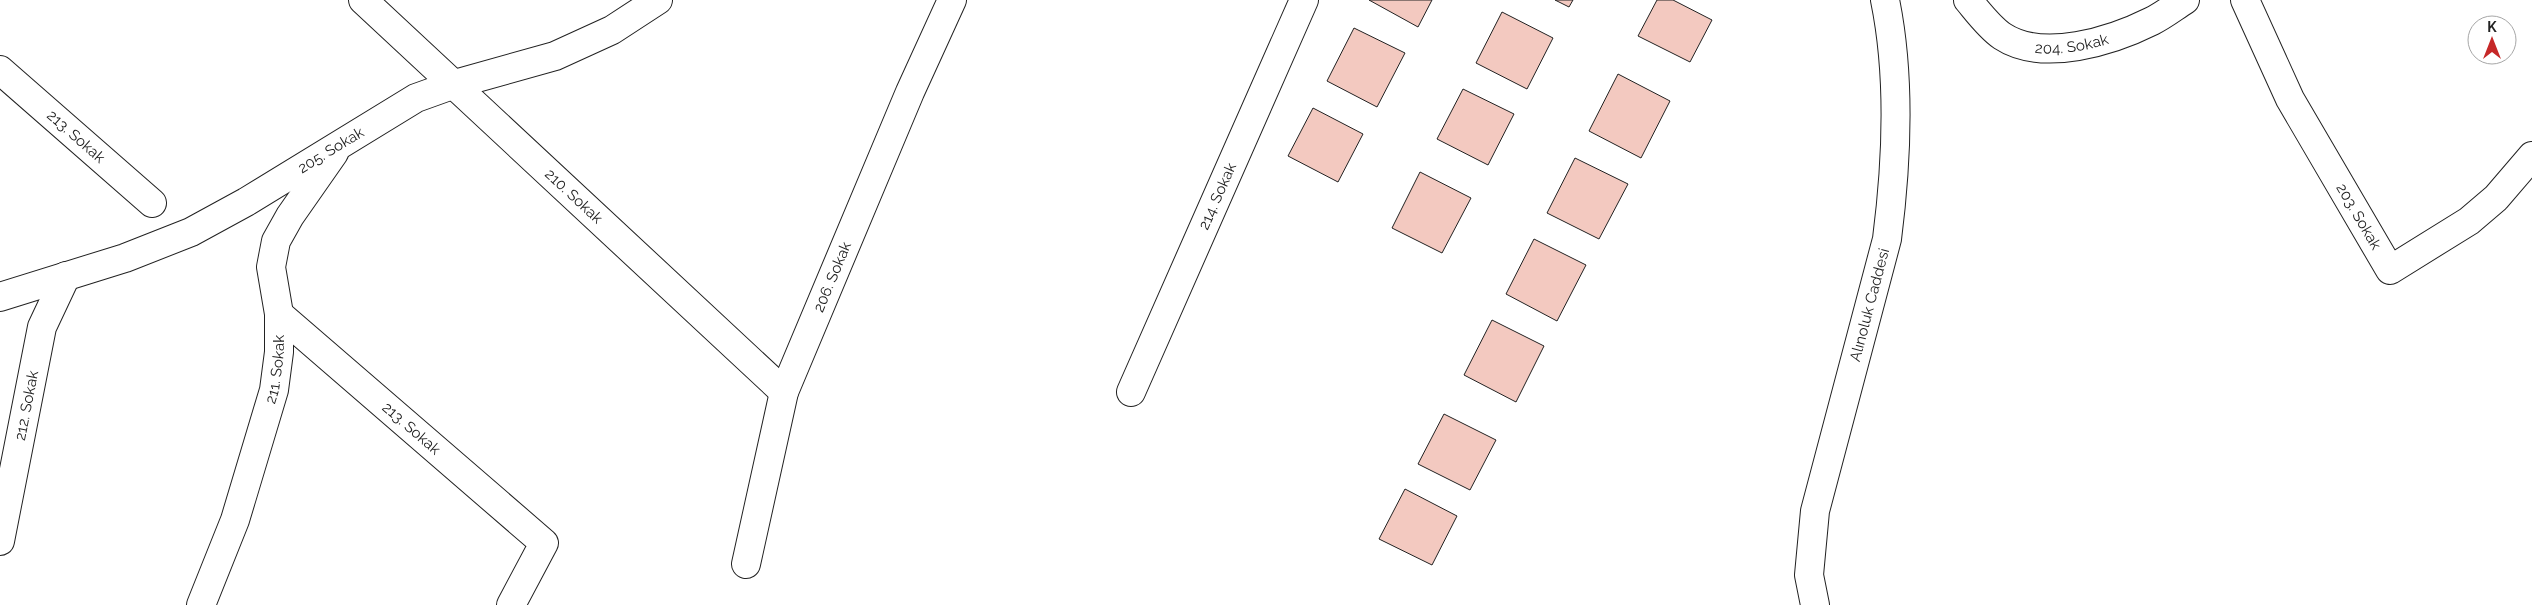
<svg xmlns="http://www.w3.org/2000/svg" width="2532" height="605" font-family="Raleway,sans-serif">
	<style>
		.building { fill: #f3c9c0; stroke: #222 }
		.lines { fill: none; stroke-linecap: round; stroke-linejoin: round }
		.street-casing { stroke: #222; stroke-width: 30 }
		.secondary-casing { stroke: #222; stroke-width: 30 }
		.street { stroke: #fff; stroke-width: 28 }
		.secondary { stroke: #fff; stroke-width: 28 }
		.labels { text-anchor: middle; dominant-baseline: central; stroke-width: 4; stroke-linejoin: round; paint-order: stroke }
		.street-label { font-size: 15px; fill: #222; stroke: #fff }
	</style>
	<rect width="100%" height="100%" fill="#fff"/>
	<path class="building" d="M1369 0H1432L1418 27Z
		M1555 0H1573L1569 7Z
		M1657 0H1673L1712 20 1690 62 1638 36Z
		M1502 12 1553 38 1527 89 1476 63Z
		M1354 28 1405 53 1377 107 1327 81Z
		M1618 74 1670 101 1641 158 1589 131Z
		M1463 89 1514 114 1488 165 1437 139Z
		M1313 108 1363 134 1338 182 1288 156Z
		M1575 158 1628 184 1599 239 1547 213Z
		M1420 172 1471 198 1442 253 1392 228Z
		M1534 239 1586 265 1557 321 1506 294Z
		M1492 320 1544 346 1516 402 1464 375Z
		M1444 414 1496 440 1470 490 1418 464Z
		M1405 489 1457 516 1432 565 1379 539Z"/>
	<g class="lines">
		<defs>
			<g id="street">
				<path id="s1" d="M363 0 784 392"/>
				<path id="s2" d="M1968 0C1978 12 1989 27 2002 36 2043 63 2112 41 2152 21 2164 15 2174 7 2185 0"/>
				<path id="s3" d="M2245 0 2290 99 2390 270 2469 221 2496 198 2532 156"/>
				<path id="s4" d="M0 70 152 203"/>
				<path id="s5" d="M0 297 125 258 191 232 246 202 416 98 455 84 555 56 612 30 658 0"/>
				<path id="s6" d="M279 314 544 543 511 605"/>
				<path id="s7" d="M1131 392 1304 0"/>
				<path id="s8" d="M0 541 42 327 66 276"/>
				<path id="s9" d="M746 564 784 392 910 92 952 0"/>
				<path id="s10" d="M201 605 235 520 274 390 279 352V314L271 267 276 241 290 216 334 153"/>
			</g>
			<g id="secondary">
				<path id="s11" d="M1815 605 1809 575 1815 511 1887 239C1897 161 1901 78 1885 0"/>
			</g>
		</defs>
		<use href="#street" class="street-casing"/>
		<use href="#secondary" class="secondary-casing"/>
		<use href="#street" class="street"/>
		<use href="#secondary" class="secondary"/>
	</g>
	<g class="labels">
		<g class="street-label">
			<text stroke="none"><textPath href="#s2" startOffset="122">204. Sokak</textPath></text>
			<text stroke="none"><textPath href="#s4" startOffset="101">213. Sokak</textPath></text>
			<text stroke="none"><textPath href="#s5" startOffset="364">205. Sokak</textPath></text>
			<text stroke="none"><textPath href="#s1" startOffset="288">210. Sokak</textPath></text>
			<text stroke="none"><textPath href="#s7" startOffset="214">214. Sokak</textPath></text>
			<text stroke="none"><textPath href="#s3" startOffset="245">203. Sokak</textPath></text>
			<text stroke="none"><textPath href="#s9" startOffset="301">206. Sokak</textPath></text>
			<text stroke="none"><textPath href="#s11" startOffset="308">Alınoluk Caddesi</textPath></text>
			<text stroke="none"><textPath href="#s10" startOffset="248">211. Sokak</textPath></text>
			<text stroke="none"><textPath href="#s8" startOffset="138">212. Sokak</textPath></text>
			<text stroke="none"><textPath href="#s6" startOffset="175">213. Sokak</textPath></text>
		</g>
	</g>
	<g transform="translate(2492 40)"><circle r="24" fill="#ffffff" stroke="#a7a7a7"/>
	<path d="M0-4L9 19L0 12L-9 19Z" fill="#c62828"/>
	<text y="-8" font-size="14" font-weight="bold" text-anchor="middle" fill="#222222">K</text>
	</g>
</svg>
